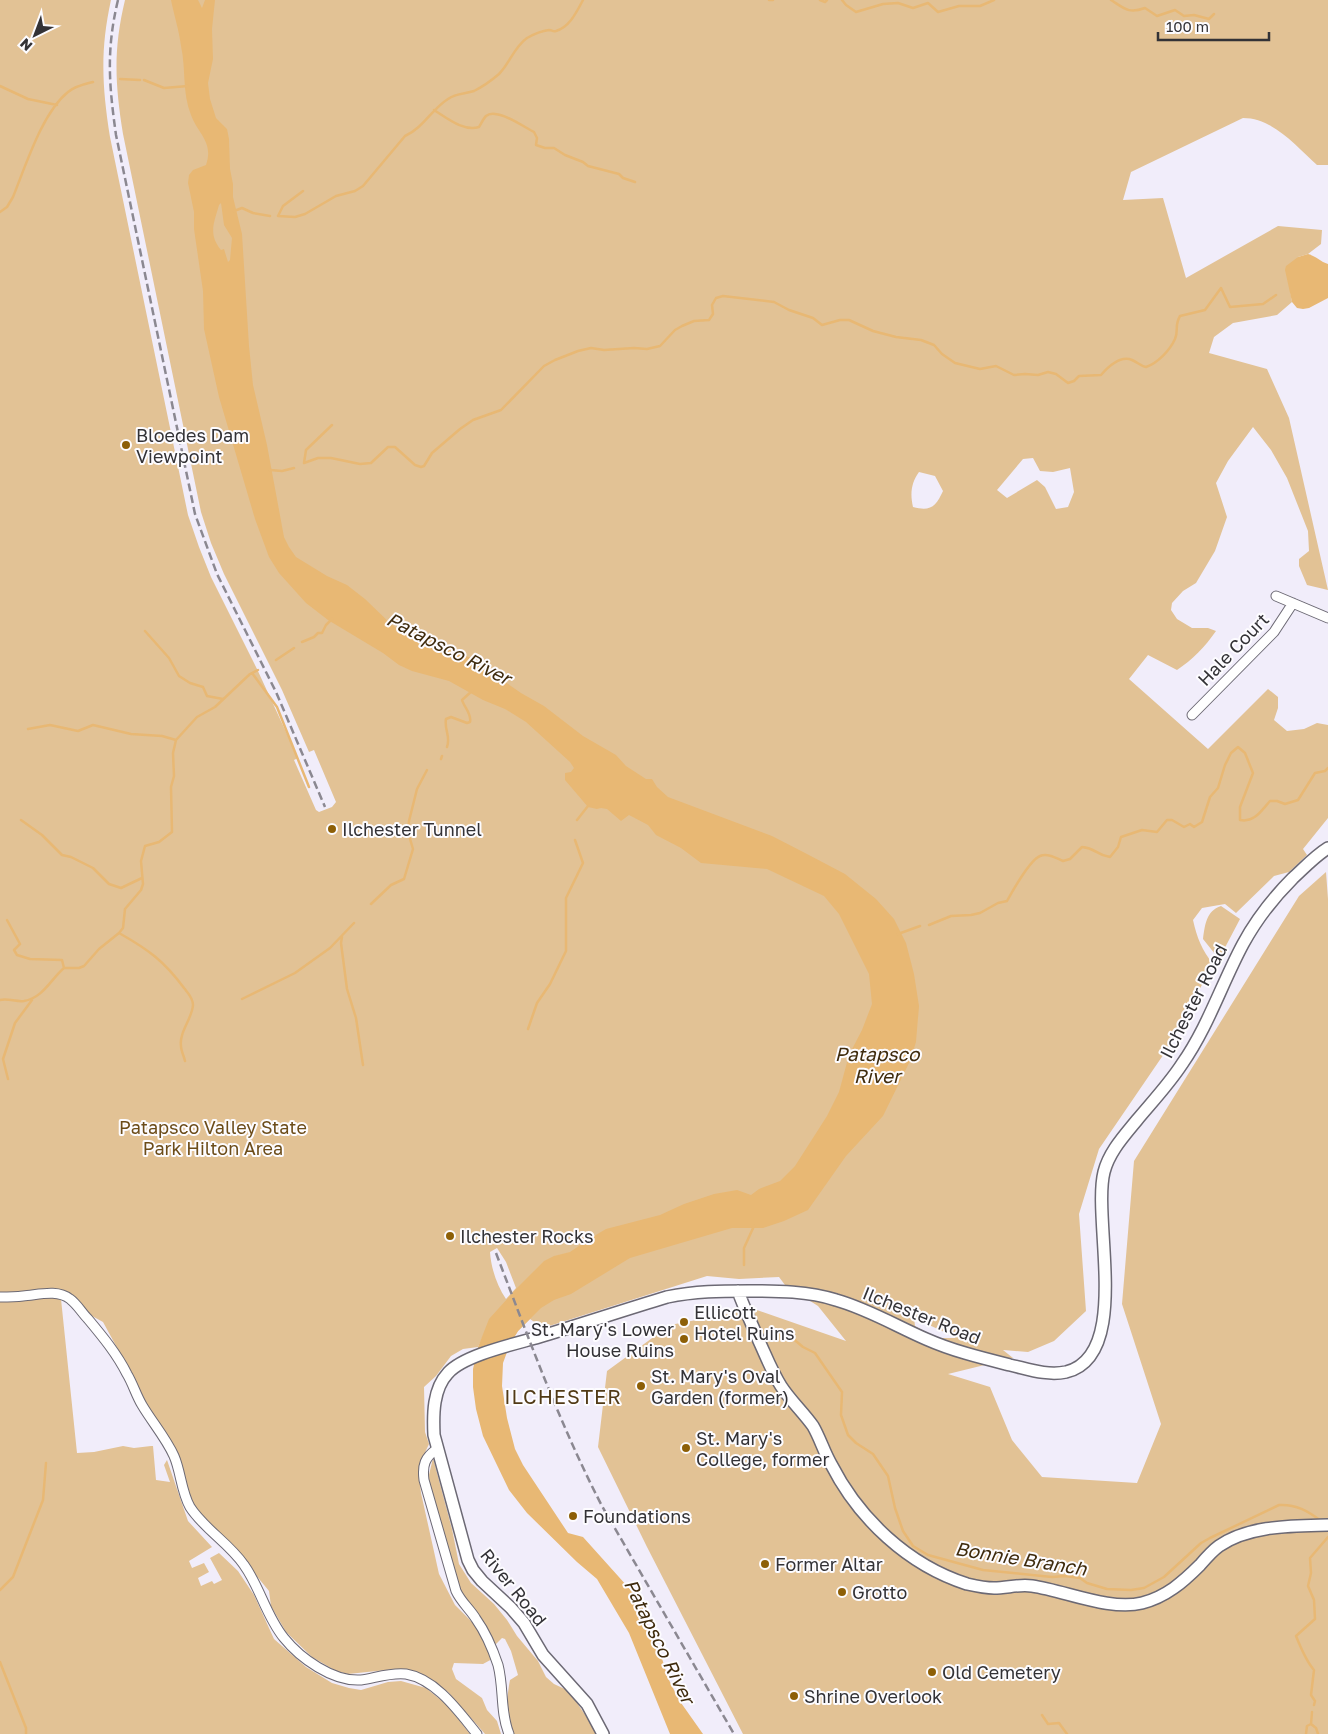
<svg xmlns="http://www.w3.org/2000/svg" width="1328" height="1734" font-family="'Golos Text',sans-serif">
	<style>
		.green { fill: #e2c295; fill-rule: evenodd }
		.water { fill: #e8b874; fill-rule: evenodd }
		.lines { fill: none; stroke-linecap: round; stroke-linejoin: round }
		.stream { stroke: #e8b874; stroke-width: 2.5 }
		.street-casing { stroke: #6c6974; stroke-width: 11 }
		.secondary-casing { stroke: #6c6974; stroke-width: 14 }
		.street { stroke: #fff; stroke-width: 9 }
		.secondary { stroke: #fff; stroke-width: 11 }
		.rail { stroke: #8b8891; stroke-width: 2.5; stroke-dasharray: 8 4; stroke-linecap: butt }
		.poi-dot { fill: #8d5f07; stroke: #fdfcff; stroke-width: 2 }
		.labels { text-anchor: middle; dominant-baseline: central; stroke-width: 4; stroke-linejoin: round; paint-order: stroke }
		.poi-label { font-size: 18px; fill: #333236; stroke: #fdfcff; text-anchor: start }
		.street-label { font-size: 18px; fill: #333236; stroke: #fdfcff }
		.park-label { font-size: 18px; fill: #6c4c19; stroke: #fdfcff }
		.water-label { font-size: 19px; font-style: italic; fill: #3f2b0d; stroke: #fdfcff }
		.quarter-label { font-size: 20px; letter-spacing: 1px; fill: #513a16; stroke: #fdfcff }
	</style>
	<rect width="100%" height="100%" fill="#f1edfa"/>
	<path class="green" d="M0 0H111C100 50 102 86 110 137L188 515 199 547 211 577 257 669 298 758 294 760 316 810 319 812 332 807 336 802 314 750 309 752 282 690 224 574 211 543 201 512 123 134C115 84 113 50 125 0H1328V165H1317C1296 146 1273 118 1243 118L1131 172 1123 200 1163 198 1186 278 1278 226 1322 230 1321 244 1308 254 1298 257 1290 290 1292 302 1277 315 1233 323 1214 337 1209 353 1267 369 1289 418 1328 590 1307 585 1299 566V559L1309 551 1308 531 1287 478 1271 450 1253 427 1228 461 1216 483 1227 517 1215 551 1196 583 1183 591 1172 603 1171 610 1177 619 1192 628H1208L1216 631C1205 647 1192 660 1177 670L1148 655 1129 679 1208 749 1268 689 1278 697V708L1274 720 1287 731 1304 729 1317 723 1328 725V818L1303 849 1307 855 1289 872 1274 876 1236 913 1225 904 1202 908 1193 920C1197 938 1202 950 1213 964L1170 1045 1099 1149 1079 1214 1086 1311 1054 1341 1028 1352 1003 1350 1013 1358 948 1374 990 1387 1012 1440 1042 1477 1137 1483 1161 1424 1122 1304 1134 1161 1299 896 1326 872 1328 899V1734H743L647 1547 598 1447 607 1371 670 1325 754 1309 846 1341 818 1306 785 1285 779 1277 739 1279 707 1276 543 1328 530 1319 518 1331 510 1344 484 1334 478 1347 463 1349 451 1356 436 1376 424 1387 425 1432 429 1444 421 1461 419 1476 421 1493 439 1574 455 1605 477 1627 494 1658 483 1664 454 1663 452 1669 456 1679 482 1698 487 1710 497 1721 501 1734H485L448 1692 417 1672 396 1669 348 1674 336 1671 312 1657 286 1632 271 1606 269 1591 236 1551 193 1506 127 1366 103 1322 61 1299 77 1453 94 1452 123 1446 134 1448 151 1446H153L156 1480 170 1482 164 1465 167 1460 188 1521 212 1547 189 1561 192 1568 204 1563 209 1572 198 1578 201 1586 212 1581 214 1584 222 1580 210 1558 219 1553 238 1571 254 1595 274 1639 306 1667 332 1683 349 1688 361 1690 388 1682 401 1681 426 1688 447 1705 470 1734H0ZM1033 458 1040 471 1053 472 1070 468 1074 492 1068 507 1056 509 1045 487 1037 480 1007 498 997 490 1023 459ZM919 472 935 476 943 491C936 506 931 512 913 507 910 494 911 483 919 472ZM497 1248 506 1262 516 1288 506 1299C497 1286 491 1268 490 1252ZM914 1318 955 1337V1338H937L915 1326Z
		M1221 906 1240 919 1219 959 1203 939C1205 925 1206 911 1221 906Z
		M433 1458 452 1529 459 1564 471 1583 494 1604 507 1620 517 1636 538 1661 546 1677 554 1684 569 1691 598 1734H514C505 1713 506 1702 510 1680L518 1675 511 1651 505 1639 502 1638 496 1644 493 1643 483 1622 467 1603 455 1582 428 1479Z"/>
	<path class="water" d="M171 0H198L202 8 205 0H215L212 29 213 59 208 83 210 99 216 118 227 129 229 139 230 169 233 184V197L242 234 249 346 253 385 267 445 284 537 289 547 296 557 327 576 347 585 365 599 392 625 402 632 471 658 521 693 544 706 583 736 616 755 626 766 646 779H652L657 787 668 797 772 836 807 854 845 874 876 899 894 919 906 943 914 974 919 1006 916 1042 910 1061 883 1116 846 1156 808 1210 784 1221 763 1228H732L630 1258 571 1294 554 1300 541 1308 518 1331 510 1344 503 1363 502 1386 507 1418 515 1449 523 1465 568 1533 583 1537 636 1596 646 1614 648 1628 660 1652 668 1678 679 1700 703 1734H670L629 1633 597 1579 577 1562 527 1513 509 1490 483 1436 476 1409 473 1387V1369L478 1347 489 1319 517 1288 544 1261 554 1256 570 1252 589 1239 606 1229 660 1215 684 1204 714 1194 737 1190 751 1195 759 1189 780 1181 795 1166 827 1116 839 1092 849 1055 862 1030 872 1004 869 974 839 914 824 896 767 869 701 863 681 848 656 835 648 825 629 815 621 821 607 809 601 808 597 809 588 807 565 780V773L571 772 574 768 570 762 526 722 505 709 483 700 449 681 412 671 399 665 383 653 328 620 306 603 279 573 269 557 255 519 219 397 204 329 203 291 194 229V212L188 183 189 175 193 170 206 165C214 142 198 134 191 115 182 93 186 68 181 46 179 30 174 15 171 0ZM221 203 224 225 232 238 230 260 228 262 224 249 221 250C208 234 214 223 219 205Z
		M1308 254C1316 256 1321 262 1328 264V298L1309 308 1303 309 1297 308 1292 302 1285 270 1286 266 1298 257Z"/>
	<g class="lines">
		<path class="stream" d="M769 0H773
			M820 0 825 2 827 0
			M842 0 846 5 856 12 883 4 898 3 913 8 928 3 938 12 959 6H980L994 0
			M1111 0C1125 9 1129 14 1145 8L1157 16 1175 10 1184 16 1194 15 1209 19 1214 14
			M120 79 140 80
			M144 80 164 88 188 86
			M0 86 28 99 57 105
			M434 110C447 118 464 132 479 127 481 124 483 119 486 116 496 107 524 127 534 132L537 138 536 145 545 148H554L565 155 583 162 588 166 619 174 623 178 635 182
			M303 191 283 206 278 216 295 217 305 214 336 196 355 191 363 186 405 136C423 128 432 109 448 99 456 93 465 94 474 91 482 87 492 80 499 74 510 63 514 47 527 38 534 34 541 31 549 30 553 30 552 32 556 31 570 27 577 11 583 0
			M234 211 242 208 253 213 270 216
			M0 212 7 207 13 197C26 165 42 113 68 92 75 86 85 84 93 82
			M304 463 318 458H331L360 464 371 463 388 447H395L415 465 421 467 424 466 432 453 460 429 473 420 501 410 544 366 555 360 578 351 591 348 604 350 634 348 647 349 660 346 675 330 682 326 694 321 709 320 713 314 712 305 716 298 723 296 774 302 789 310 813 318 822 325 840 320H849L873 331 896 337 921 340 934 345 942 354 955 363 980 369 996 366 1014 375 1025 374 1038 375 1048 372 1056 374 1068 383 1074 381 1079 376 1101 375C1108 367 1120 355 1132 360 1137 362 1141 366 1146 367 1158 363 1170 350 1175 339 1179 330 1174 326 1180 316L1205 310 1221 288 1230 307 1263 304 1276 295
			M304 463 306 450 332 425
			M270 470 282 471 294 468
			M145 631 169 658 179 676 190 683 203 687 207 696 223 699
			M302 642 314 637 318 633H322L326 625 332 619
			M276 660 294 648
			M252 673 277 707 309 787
			M28 729 50 725 78 731 93 725 131 734 162 736 176 740
			M447 747C451 736 444 730 446 719L451 717 467 723 470 722C472 714 464 707 462 700L472 691
			M441 759 442 756
			M21 820 42 835 62 855 71 857 93 868 109 884 121 888 142 878
			M577 820 588 806
			M371 904 391 885 404 879 413 849 408 832 409 821 417 789 427 770
			M7 920 20 944 14 950 17 955 30 959 62 960 64 968
			M929 925 951 916 971 915 980 913 998 903 1007 901C1012 892 1030 860 1040 856 1048 853 1056 858 1063 861L1070 859 1082 847C1096 848 1096 855 1110 857L1118 847 1121 837 1142 830 1157 832 1167 820H1172L1184 827 1190 824 1194 827 1202 822 1210 797 1218 788 1225 765 1231 753 1238 747 1245 753 1253 773 1240 807V820C1254 823 1261 811 1270 801H1277L1285 804 1298 800 1315 773 1325 771 1328 768
			M119 933C149 950 164 961 184 988 188 993 193 998 193 1005 192 1019 179 1032 181 1046 181 1051 184 1056 185 1061
			M898 934 920 926
			M342 937 341 943 347 989 356 1018 363 1065
			M242 999 295 973 330 948 354 923
			M0 1000C8 998 16 1002 24 1001 43 998 51 979 64 968H79L84 966 99 949 119 933 123 928 125 909 141 890 143 884 141 861 145 846 159 842 172 832 171 787 174 776 173 753 176 740 197 717 215 707 250 674 258 670
			M528 1029 537 1003 550 984 566 951V898L583 863 575 840
			M8 1079 3 1059 15 1023 32 1000
			M744 1265V1248L754 1226
			M785 1332 803 1347 815 1353 842 1392 841 1415 848 1435 856 1443 873 1454 888 1476 895 1508 903 1531 913 1546 928 1555 983 1570 1032 1575 1052 1577 1065 1576 1080 1578 1087 1583 1107 1589 1131 1590 1144 1588 1164 1577 1201 1543 1210 1538 1279 1505C1296 1504 1308 1511 1321 1521
			M0 1590 13 1577 43 1500 46 1463
			M0 1662 26 1728V1734
			M1314 1705 1315 1701 1311 1695 1314 1670C1307 1662 1300 1646 1296 1636L1315 1619 1314 1600 1308 1586 1311 1573 1310 1558 1328 1537
			M1312 1712 1311 1724 1316 1728 1318 1734
			M1042 1715 1048 1724 1059 1723 1067 1734
			M1306 1734 1307 1726 1311 1724"/>
		<defs>
			<path id="street" d="M1276 596 1328 618
				M1192 715 1274 632 1293 603
				M0 1297C8 1297 15 1297 23 1296 38 1295 57 1289 70 1299 77 1304 82 1313 88 1319 103 1337 117 1354 127 1374 133 1384 136 1395 142 1405 152 1422 166 1438 174 1456 181 1472 181 1491 190 1507 204 1529 229 1543 244 1565 260 1587 266 1616 284 1638 300 1658 333 1682 361 1680 375 1678 391 1672 406 1674 436 1679 459 1712 477 1734
				M437 1449C425 1457 422 1465 424 1480L456 1591C461 1602 470 1609 476 1619 486 1633 493 1650 498 1665 504 1688 500 1712 509 1734"/>
			<path id="secondary" d="M738 1291C744 1308 752 1324 759 1341 766 1356 772 1372 781 1386 790 1400 803 1412 813 1426 820 1438 824 1452 831 1464 859 1519 908 1565 967 1584 976 1586 985 1588 994 1588 1007 1588 1019 1584 1032 1586 1066 1591 1110 1611 1142 1603 1166 1597 1183 1582 1200 1565 1206 1558 1212 1551 1219 1546 1249 1525 1293 1526 1328 1525
				M603 1734 587 1704 543 1655 524 1623 511 1608 482 1581 473 1570 468 1560 434 1435C433 1414 433 1389 448 1373 464 1355 515 1344 539 1337 582 1324 624 1310 667 1297 696 1291 720 1291 749 1291 778 1291 808 1291 836 1300 868 1309 896 1326 926 1339 953 1351 982 1358 1010 1365 1028 1369 1047 1376 1066 1372 1132 1356 1092 1220 1104 1172 1109 1152 1124 1136 1137 1120 1152 1102 1169 1084 1182 1064 1208 1027 1222 983 1243 944 1256 920 1273 898 1293 878 1304 868 1315 856 1328 848"/>
		</defs>
		<use href="#street" class="street-casing"/>
		<use href="#secondary" class="secondary-casing"/>
		<use href="#street" class="street"/>
		<use href="#secondary" class="secondary"/>
		<path class="rail" d="M118 0C106 50 109 85 116 135L195 514 217 574 276 692 325 807
			M496 1253C529 1339 560 1425 602 1506L734 1734"/>
	</g>
	<g class="poi-dot">
		<circle cx="126" cy="445" r="5"/>
		<circle cx="332" cy="829" r="5"/>
		<circle cx="450" cy="1236" r="5"/>
		<circle cx="684" cy="1322" r="5"/>
		<circle cx="684" cy="1339" r="5"/>
		<circle cx="641" cy="1386" r="5"/>
		<circle cx="686" cy="1448" r="5"/>
		<circle cx="573" cy="1516" r="5"/>
		<circle cx="765" cy="1564" r="5"/>
		<circle cx="842" cy="1592" r="5"/>
		<circle cx="932" cy="1672" r="5"/>
		<circle cx="794" cy="1696" r="5"/>
	</g>
	<g class="labels">
		<g class="poi-label">
			<text x="136" y="435">Bloedes Dam<tspan x="136" dy="21">Viewpoint</tspan></text>
			<text x="342" y="829">Ilchester Tunnel</text>
			<text x="460" y="1236">Ilchester Rocks</text>
			<text x="694" y="1312">Ellicott<tspan x="694" dy="21">Hotel Ruins</tspan></text>
			<text x="674" y="1329" text-anchor="end">St. Mary's Lower<tspan x="674" dy="21">House Ruins</tspan></text>
			<text x="651" y="1376">St. Mary's Oval<tspan x="651" dy="21">Garden (former)</tspan></text>
			<text x="696" y="1438">St. Mary's<tspan x="696" dy="21">College, former</tspan></text>
			<text x="583" y="1516">Foundations</text>
			<text x="775" y="1564">Former Altar</text>
			<text x="852" y="1592">Grotto</text>
			<text x="942" y="1672">Old Cemetery</text>
			<text x="804" y="1696">Shrine Overlook</text>
		</g>
		<g class="street-label">
			<text transform="translate(1233 649) rotate(-46)">Hale Court</text>
			<text transform="translate(1193 1001) rotate(-63)">Ilchester Road</text>
			<text transform="translate(922 1315) rotate(22)">Ilchester Road</text>
			<text transform="translate(514 1587) rotate(51)">River Road</text>
		</g>
		<g class="park-label">
			<text x="213" y="1127">Patapsco Valley State<tspan x="213" dy="21">Park Hilton Area</tspan></text>
		</g>
		<g class="water-label">
			<text transform="translate(449 648) rotate(27)">Patapsco River</text>
			<text x="877" y="1053">Patapsco<tspan x="877" dy="22">River</tspan></text>
			<text transform="translate(1021 1558) rotate(9)">Bonnie Branch</text>
			<text transform="translate(660 1641) rotate(64)">Patapsco River</text>
		</g>
		<g class="quarter-label">
			<text x="563" y="1396">ILCHESTER</text>
		</g>
	</g>
	<g transform="translate(35 35) rotate(222)" stroke="#fdfcff" stroke-width="4" paint-order="stroke">
	<path d="M0-4L9 19L0 12L-9 19Z" fill="#333236"/>
	<text y="-8" font-size="14" font-weight="bold" text-anchor="middle" fill="#333236">N</text>
	</g>
	<path d="M1158 32v8h111v-8" fill="none" stroke="#333236" stroke-width="2.5"/>
	<text x="1166" y="32" font-size="15" fill="#333236" stroke="#fdfcff" stroke-width="4" paint-order="stroke">100 m</text>
</svg>
